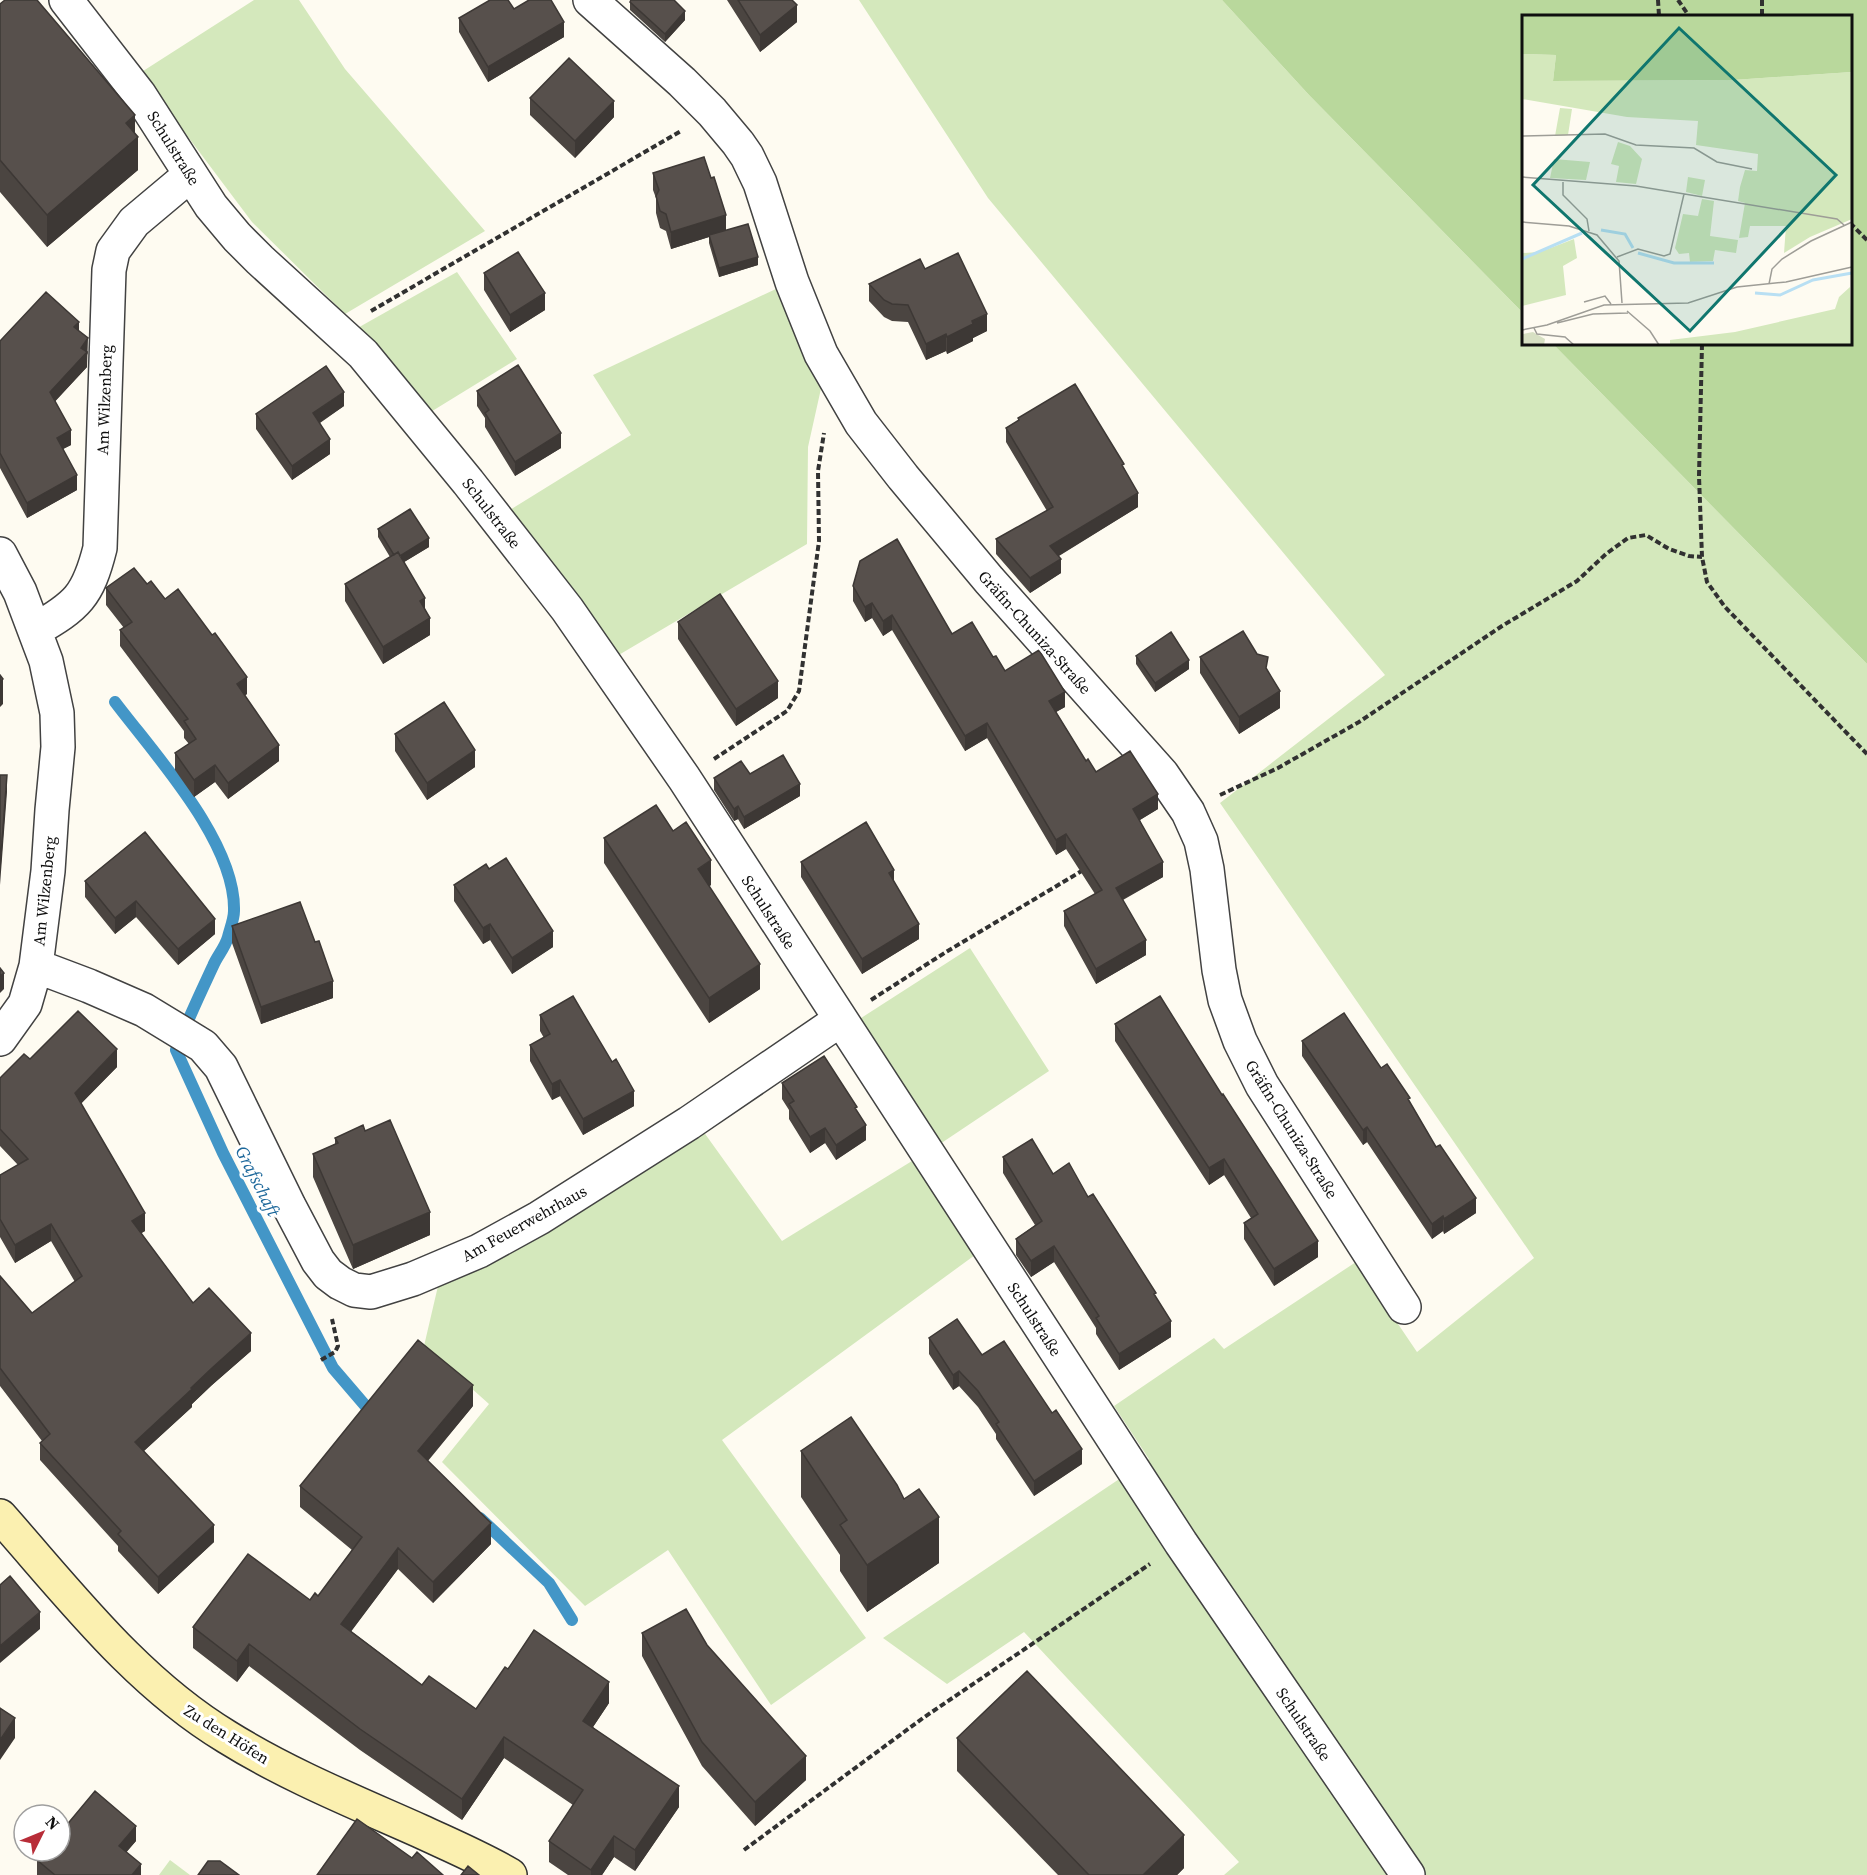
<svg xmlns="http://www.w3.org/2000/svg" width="1867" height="1875" font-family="'Source Serif 4',serif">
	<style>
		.green { fill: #d4e8bc }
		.forest { fill: #b9d89c }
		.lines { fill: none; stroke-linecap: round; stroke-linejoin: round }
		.stream { stroke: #4396c7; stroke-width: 12 }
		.street-casing { stroke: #424242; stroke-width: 36 }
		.secondary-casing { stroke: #313131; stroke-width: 36 }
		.path { stroke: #313131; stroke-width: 4; stroke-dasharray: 6 3; stroke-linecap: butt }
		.street { stroke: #fff; stroke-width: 33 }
		.secondary { stroke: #fbf0b0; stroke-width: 33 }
		.wall { fill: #4b4541 }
		.shaded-wall { fill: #3d3835 }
		.building { fill: #57504c; stroke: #3d3835; stroke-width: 1.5 }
		.labels { text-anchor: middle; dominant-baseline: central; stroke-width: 6; stroke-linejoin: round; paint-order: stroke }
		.street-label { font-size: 16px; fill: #0f0f0f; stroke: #fff }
		.water-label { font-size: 18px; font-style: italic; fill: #1d689b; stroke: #fff }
		.inset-river { fill: none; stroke: #b8dff3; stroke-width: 3 }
		.inset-road { fill: none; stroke: #9e9d97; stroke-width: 1.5 }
		.view { fill: #0f766e; fill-opacity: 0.15; stroke: #0f766e; stroke-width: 3 }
		.inset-edge { fill: none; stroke: #0f0f0f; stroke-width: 3 }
	</style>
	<rect width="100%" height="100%" fill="#fefbf1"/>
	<path class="green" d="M254 0H299L345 69 485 231 345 314 252 222 140 73Z
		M859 0H1222L1309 95 1523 313 1524 344H1553L1867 664V1875H1224L1239 1862 1024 1632 947 1684 883 1638 1149 1459 1114 1406 1214 1338 1224 1349 1356 1262 1417 1352 1534 1258 1220 803 1385 675 988 198Z
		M457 272 517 359 429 413 354 330Z
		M778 288 822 384 808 447 807 544 617 656 505 513 631 435 593 375Z
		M970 948 1049 1071 934 1148 858 1020Z
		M703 1131 782 1241 912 1161 975 1255 722 1440 866 1638 771 1705 668 1550 585 1606 442 1462 489 1404 424 1346 438 1286 541 1237Z
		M170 1860 190 1875H159Z"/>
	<path class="forest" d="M1222 0H1867V664L1553 344H1850V16H1524L1523 313 1309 95Z"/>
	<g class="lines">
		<path class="stream" d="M115 702C155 755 236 842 234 911 234 919 230 929 228 937 225 948 217 956 213 966 200 994 187 1021 176 1050L223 1153 333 1368 375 1417
			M480 1518 549 1583 572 1620"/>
		<defs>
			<path id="street" d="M66 0 139 94 211 206 237 237 260 260 363 354 468 482 567 609 684 778 1181 1543 1408 1875
				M590 0 682 82 712 112 738 143 747 156 760 183 792 282 821 354 861 423 903 477 989 580 1162 774 1188 812 1201 841 1207 869 1219 970 1225 1000 1240 1041 1262 1085 1404 1307
				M0 554 20 592 46 661 57 713 58 747 52 810 48 871 36 966 25 1004 0 1039
				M35 630C77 606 88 596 100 548L109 270 113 251 134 222 190 175
				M36 966 89 986 144 1010 203 1046 221 1067 289 1206 318 1261 328 1274 340 1283 354 1290 371 1292 413 1279 479 1251 539 1218 689 1123 840 1020"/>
			<path id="secondary" d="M0 1516C70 1595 136 1682 227 1737 288 1775 355 1802 420 1831 450 1845 481 1858 510 1875"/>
		</defs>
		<use href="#street" class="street-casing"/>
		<use href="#secondary" class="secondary-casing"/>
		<path class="path" d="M1658 0 1659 16
			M1678 0 1689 16
			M1762 0V16
			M1850 223 1867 240
			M371 311 681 131
			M1702 344 1699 476 1702 557 1707 582 1725 607 1867 754
			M714 759 787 711 799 691 819 541 818 471 824 433
			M1220 795 1278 768 1359 722 1502 626 1577 581 1606 554 1628 538 1646 535 1669 549 1689 556 1702 557
			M871 1000 946 952 1085 869
			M321 1360 335 1352 338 1346 332 1319
			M744 1850 923 1718 1150 1564"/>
		<use href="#street" class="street"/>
		<use href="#secondary" class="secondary"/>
	</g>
	<path class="wall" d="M727 0H792L797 22 760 52Z
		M630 2 685 20 665 42 630 10Z
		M0 4 135 134 138 170 47 247 0 192Z
		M514 9 564 37 488 82 459 32V18Z
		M530 98 614 117 575 158 530 115Z
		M653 173 726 230 758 265 719 277 709 243V237L671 249 666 231 660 228 656 213V198L653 190Z
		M925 269 987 331 973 338V341L947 354 946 351 926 360 908 322 892 321 884 317 869 301V284Z
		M484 273 545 310 510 332 484 290Z
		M79 331 88 353 87 355V367L55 401 71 445 63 449 77 490 27 518 0 468V341Z
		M477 391 561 448 515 476 485 427V418L477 406Z
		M344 406 320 423 330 454 292 480 256 429V414Z
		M1018 418 1124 468 1138 507 1059 556 1061 573 1030 593 996 554V539L1047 511 1006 442V428L1018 421Z
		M378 529 429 547 404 562 425 609 430 635 383 664 345 601V584L390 557 378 537Z
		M147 584 165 599 247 694 245 695 279 761 228 799 215 782 194 797 175 770V753L189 744 184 738V731L120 646V630L124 628 106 605V588Z
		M853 586 952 634 993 657 1005 671 1065 707 1056 712 1086 761 1096 772 1158 809 1140 820 1163 877 1123 900 1146 955 1096 984 1064 926V911L1095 894 1066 849 1056 855 987 738 965 751 892 630 883 636 872 618 865 622 853 601Z
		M678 622 778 698 736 726 678 639Z
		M1136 656 1189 669 1155 692 1136 664Z
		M1200 657 1268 672 1280 708 1239 734 1200 673Z
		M395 734 475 767 427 800 395 751Z
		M750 774 800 796 744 829 738 819 734 821 714 790V778Z
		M673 831 711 885 709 886 760 989 709 1023 604 863V838Z
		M145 832 215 934 178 965 136 917 115 934 85 897V881Z
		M801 862 894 883 919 939 862 974 801 877Z
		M489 869 553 947 512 974 490 940 483 944 454 901V885Z
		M232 926 315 942 333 998 261 1024 232 943Z
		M540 1015 634 1106 583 1135 560 1096 552 1100 530 1061V1045L544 1038 540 1031Z
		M1115 1024 1318 1257 1274 1286 1244 1239V1223L1251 1218 1224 1175 1209 1185 1115 1041Z
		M1302 1041 1381 1068 1410 1102 1436 1147 1476 1213 1444 1234 1443 1231 1432 1239 1367 1142 1363 1145 1302 1056Z
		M30 1059 117 1067 81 1103 145 1231 141 1233 193 1303 251 1351 212 1385 192 1404V1407L144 1451 214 1542 158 1594 118 1551V1546L40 1460V1443L42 1441 0 1386V1276L32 1313 75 1282 51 1241 15 1263 0 1237V1175L18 1165 0 1146V1078Z
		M782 1083 857 1111 866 1140 836 1160 825 1143 810 1153 789 1119V1110L782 1099Z
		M365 1131 430 1235 353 1269 313 1177V1154L335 1144V1138Z
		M1003 1157 1053 1174 1088 1197 1156 1298 1171 1337 1119 1370 1096 1334V1328L1054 1262 1031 1277 1016 1255V1239L1035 1225 1003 1173Z
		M929 1338 982 1355 1082 1464 1034 1496 996 1439V1434L978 1407 959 1386 953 1390 929 1354Z
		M473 1406 428 1461 491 1544 433 1603 398 1569 351 1631 422 1685 476 1709 508 1669 609 1703 593 1727 679 1807 635 1871 614 1857 602 1875H568L549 1862V1841L573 1805 504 1758 462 1820 360 1750 249 1666 237 1682 193 1648V1627L310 1600 318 1596 352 1550 300 1507V1486Z
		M801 1451 904 1499 939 1563 867 1612 840 1571V1555L801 1497Z
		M642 1633 707 1645 806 1780 755 1826 702 1766 642 1656Z
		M957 1738 1184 1868 1177 1875H1058L957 1771Z
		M136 1841 126 1852 141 1875H37V1860Z"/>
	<path class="shaded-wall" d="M797 5V22L760 52V35Z
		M685 11V20L665 42V34Z
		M564 22V37L488 82V67Z
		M614 101V117L575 158V141Z
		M135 115V139L138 137V170L47 247V215L126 123Z
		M726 215V232L709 235V237L671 249V232Z
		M758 257V265L719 277V268Z
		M545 293V310L510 332V315Z
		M987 314V331L973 338V341L947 354V337L972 321Z
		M79 322V337L74 327Z
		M946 334V351L926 360V344Z
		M88 338 87 367 50 407V392Z
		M344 392V406L313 427V413Z
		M71 430V445L57 452V438Z
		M561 433V448L515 476V462Z
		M330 439V454L292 480V466Z
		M77 475V490L27 518V503Z
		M1138 493V507L1050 561V546Z
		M429 538V547L396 567V558Z
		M1061 559V573L1030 593V578Z
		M425 598V615L420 601Z
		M872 603V618L865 622V607Z
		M892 615V630L883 636V621Z
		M430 618V635L383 664V647Z
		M1189 660V669L1155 692V683Z
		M247 677V694L237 701V684Z
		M3 679V704L0 707V682Z
		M778 681V698L736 726V709Z
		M1280 691V708L1239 734V717Z
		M1065 692V707L1049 716V701Z
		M987 723V738L965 751V736Z
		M279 745V761L228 799V783Z
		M475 750V767L427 800V783Z
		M215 765V782L194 797V780Z
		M7 775V792L0 885V868Z
		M800 784V796L744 829V817Z
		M1158 794V809L1133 824V809Z
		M738 806V819L734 821V809Z
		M1066 834V849L1056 855V840Z
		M711 860V885L698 894V869Z
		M1163 862V877L1116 903V888Z
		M894 870V885L889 873Z
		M136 901V917L115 934V918Z
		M215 919V934L178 965V949Z
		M490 924V940L483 944V928Z
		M919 924V939L862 974V959Z
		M553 931V947L512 974V958Z
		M1146 940V955L1096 984V969Z
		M760 964V989L709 1023V998Z
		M4 973V989L0 993V976Z
		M333 981V998L261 1024V1007Z
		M117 1049V1067L75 1110V1093Z
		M560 1080V1096L552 1100V1084Z
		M634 1091V1106L583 1135V1119Z
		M866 1125V1140L836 1160V1145Z
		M1367 1127V1142L1363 1145V1130Z
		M825 1128V1143L810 1153V1137Z
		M1224 1159V1175L1209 1185V1168Z
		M1476 1198V1213L1444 1234V1219Z
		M430 1212V1235L353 1269V1245Z
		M145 1213V1231L132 1239V1221Z
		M1443 1216V1231L1432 1239V1224Z
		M51 1224V1241L15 1263V1245Z
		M1318 1241V1257L1274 1286V1269Z
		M1054 1246V1262L1031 1277V1261Z
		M1171 1321V1337L1119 1370V1354Z
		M251 1333V1351L212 1385 192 1404V1407L135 1459V1442L212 1368Z
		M959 1371V1386L953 1390V1375Z
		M473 1385V1406L418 1472V1451Z
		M1082 1449V1464L1034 1496V1481Z
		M939 1517V1563L867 1612V1565Z
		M491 1523V1544L433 1603V1582Z
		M214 1525V1542L158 1594V1577Z
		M398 1548V1569L341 1645V1624Z
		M40 1612V1629L0 1663V1646Z
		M249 1644V1666L237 1682V1661Z
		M609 1682V1703L583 1742V1721Z
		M15 1718V1738L0 1760V1740Z
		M504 1737V1758L462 1820V1799Z
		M806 1756V1780L755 1826V1802Z
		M679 1786V1807L635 1871V1850Z
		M136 1826V1841L119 1861V1846Z
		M1184 1835V1868L1177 1875H1143Z
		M614 1836V1857L602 1875H591V1870Z
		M141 1864V1875H132Z"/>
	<path class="building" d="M5 0H37L135 115 126 123 138 137 47 215 0 160V4Z
		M490 0H508L514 9 529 0H551L564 22 488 67 459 18Z
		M631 0H674L685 11 665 34 630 2Z
		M738 0H792L797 5 760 35Z
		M569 58 614 101 575 141 530 98Z
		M704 157 711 178 714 177 726 215 671 232 666 214 660 211 656 196 659 190 653 173Z
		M748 224 758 257 719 268 709 235Z
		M518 252 545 293 510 315 484 273Z
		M958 253 987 314 972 321 973 324 947 337 946 334 926 344 908 305 892 304 884 300 869 284 920 259 925 269Z
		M46 292 79 322 74 327 88 338 81 348 87 352 50 392 71 430 57 438 77 475 27 503 0 453V341Z
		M518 365 561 433 515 462 485 413 489 410 477 391Z
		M326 366 344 392 313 413 330 439 292 466 256 414Z
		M1075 384 1124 464 1122 465 1138 493 1050 546 1061 559 1030 578 996 539 1053 507 1006 428 1019 420 1018 418Z
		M410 509 429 538 400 556 398 552 394 555 378 529Z
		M897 539 952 634 972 622 993 657 996 656 1005 671 1039 650 1065 692 1049 701 1086 761 1088 759 1096 772 1130 751 1158 794 1133 809 1163 862 1116 888 1146 940 1096 969 1064 911 1102 890 1066 834 1056 840 987 723 965 736 892 615 883 621 872 603 865 607 853 586 860 561Z
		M398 552 425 598 420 601 430 618 383 647 345 584Z
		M134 568 147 584 151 581 165 599 178 589 212 635 215 633 247 677 237 684 279 745 228 783 215 765 194 780 175 753 196 739 184 721 188 719 120 630 132 622 106 588Z
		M720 594 778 681 736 709 678 622Z
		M1243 631 1257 654 1268 657 1266 668 1280 691 1239 717 1200 657Z
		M1171 632 1189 660 1155 683 1136 656Z
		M0 675 3 679 0 682Z
		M444 702 475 750 427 783 395 734Z
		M783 755 800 784 744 817 738 806 734 809 714 778 741 761 750 774Z
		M0 775H7L0 868Z
		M656 805 673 831 686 822 711 860 698 869 760 964 709 998 604 838Z
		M866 822 894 870 889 873 919 924 862 959 801 862Z
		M145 832 215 919 178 949 136 901 115 918 85 881Z
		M506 858 553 931 512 958 490 924 483 928 454 885 486 864 489 869Z
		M300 902 315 942 319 941 333 981 261 1007 232 926Z
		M0 968 4 973 0 976Z
		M573 996 612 1062 616 1059 634 1091 583 1119 560 1080 552 1084 530 1045 550 1034 540 1015Z
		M1160 996 1222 1095 1223 1094 1318 1241 1274 1269 1244 1223 1258 1214 1224 1159 1209 1168 1115 1024Z
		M78 1011 117 1049 75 1093 145 1213 132 1221 193 1303 209 1288 251 1333 212 1368 191 1388 192 1389 135 1442 214 1525 158 1577 118 1534 121 1531 40 1443 50 1434 0 1368V1276L32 1313 82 1276 51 1224 15 1245 0 1219V1175L28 1159 0 1129V1078L24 1054 30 1059Z
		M1344 1013 1381 1068 1387 1064 1410 1098 1408 1099 1436 1147 1440 1145 1476 1198 1444 1219 1443 1216 1432 1224 1367 1127 1363 1130 1302 1041Z
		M824 1056 857 1107 855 1108 866 1125 836 1145 825 1128 810 1137 789 1104 794 1101 782 1083Z
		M390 1120 430 1212 353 1245 313 1154 338 1143 335 1138 363 1125 365 1131Z
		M1032 1139 1053 1174 1069 1163 1088 1197 1093 1194 1156 1293 1154 1294 1171 1321 1119 1354 1096 1318 1099 1316 1054 1246 1031 1261 1016 1239 1042 1221 1003 1157Z
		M957 1319 982 1355 1004 1341 1052 1413 1056 1410 1082 1449 1034 1481 996 1424 999 1422 978 1391 959 1371 953 1375 929 1338Z
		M418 1340 473 1385 418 1451 491 1523 433 1582 398 1548 341 1624 422 1685 429 1676 476 1709 505 1667 508 1669 534 1630 609 1682 583 1721 679 1786 635 1850 614 1836 591 1870 549 1841 583 1790 504 1737 462 1799 360 1729 249 1644 237 1661 193 1627 248 1554 310 1600 315 1593 318 1596 362 1537 300 1486Z
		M851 1417 897 1485 904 1499 919 1489 939 1517 867 1565 840 1525 847 1520 801 1451Z
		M10 1576 40 1612 0 1646V1585Z
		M686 1609 707 1645 806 1756 755 1802 702 1742 642 1633Z
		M1027 1671 1184 1835 1143 1875H1089L957 1738Z
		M0 1708 15 1718 0 1740Z
		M95 1791 136 1826 119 1846 141 1864 132 1875H55L37 1860 45 1851H60V1833Z
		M357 1819 412 1858 417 1852 443 1875H317Z
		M208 1861H220L239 1875H198Z
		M468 1866 479 1875H461Z"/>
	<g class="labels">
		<g class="street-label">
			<text transform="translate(174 148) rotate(58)">Schulstraße</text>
			<text transform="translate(104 400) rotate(-88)">Am Wilzenberg</text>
			<text transform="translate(492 513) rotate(52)">Schulstraße</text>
			<text transform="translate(1035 632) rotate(48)">Gräfin-Chuniza-Straße</text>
			<text transform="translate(44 891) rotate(-84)">Am Wilzenberg</text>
			<text transform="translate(769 912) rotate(57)">Schulstraße</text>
			<text transform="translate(1292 1129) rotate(58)">Gräfin-Chuniza-Straße</text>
			<text transform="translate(524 1223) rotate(-29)">Am Feuerwehrhaus</text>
			<text transform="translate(1035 1319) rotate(57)">Schulstraße</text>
			<text transform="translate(1304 1724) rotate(56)">Schulstraße</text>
			<text transform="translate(227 1734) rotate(32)">Zu den Höfen</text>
		</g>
		<g class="water-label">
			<text transform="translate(258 1181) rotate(63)">Grafschaft</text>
		</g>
	</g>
	<g transform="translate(1522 15)">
		<rect width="330" height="330" fill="#fefbf1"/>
		<path d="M0 39 34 40 31 66 211 65 330 57V204L288 222 262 238 264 211H228L226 222 217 223 223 188 216 186 218 172 223 155 235 156 236 139 174 130 176 106 105 102 0 84ZM38 93 50 94 46 120 33 121ZM96 127 108 131 120 144 114 169 94 167 97 151 89 149ZM32 144 68 147 64 165 28 163ZM166 162 183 165 180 181 164 177ZM180 184 192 186 188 221 216 225 214 238 193 235 191 246 168 247 167 238 157 239 153 233 161 199 176 201ZM52 224 55 243 41 251 44 280 0 291V238L18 237ZM328 272 330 330H148V325L213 317 313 294 317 282Z" fill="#d4e8bc"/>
		<path d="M0 0H330V57L211 65 31 66 34 40 0 39Z" fill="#b9d89c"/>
		<path d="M11 317 23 324 22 330H0L1 319Z" fill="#d7e0c3"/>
		<path class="inset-river" d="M79 215 103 219 111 233M116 238 152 248H192M0 244 60 218M233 278 258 280 291 265 330 258"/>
		<path class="inset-road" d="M0 121 83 119 114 130 172 133 195 147 230 154M0 162 114 171 315 204 322 210M41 167V180L65 204 67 216M0 207 47 211 75 220 97 246 100 288M95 242 116 234 142 241 148 239 162 179M247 269 250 254 260 244 289 226 330 207M62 287 83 281 89 289M105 296 128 316 137 330M35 308 71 299 106 298M12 313 15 319 43 322 52 330M0 315 25 310 82 290 166 288 215 272 264 267 330 252"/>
		<path class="view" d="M157 13 314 160 168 316 11 170Z"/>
		<rect width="330" height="330" class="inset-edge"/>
	</g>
	<g transform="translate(42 1833) rotate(47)"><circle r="28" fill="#ffffff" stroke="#9f9f9f" stroke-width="1.5"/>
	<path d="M0-4.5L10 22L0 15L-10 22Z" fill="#b82d38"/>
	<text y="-9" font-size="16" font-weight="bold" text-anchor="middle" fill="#0f0f0f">N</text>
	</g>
</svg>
